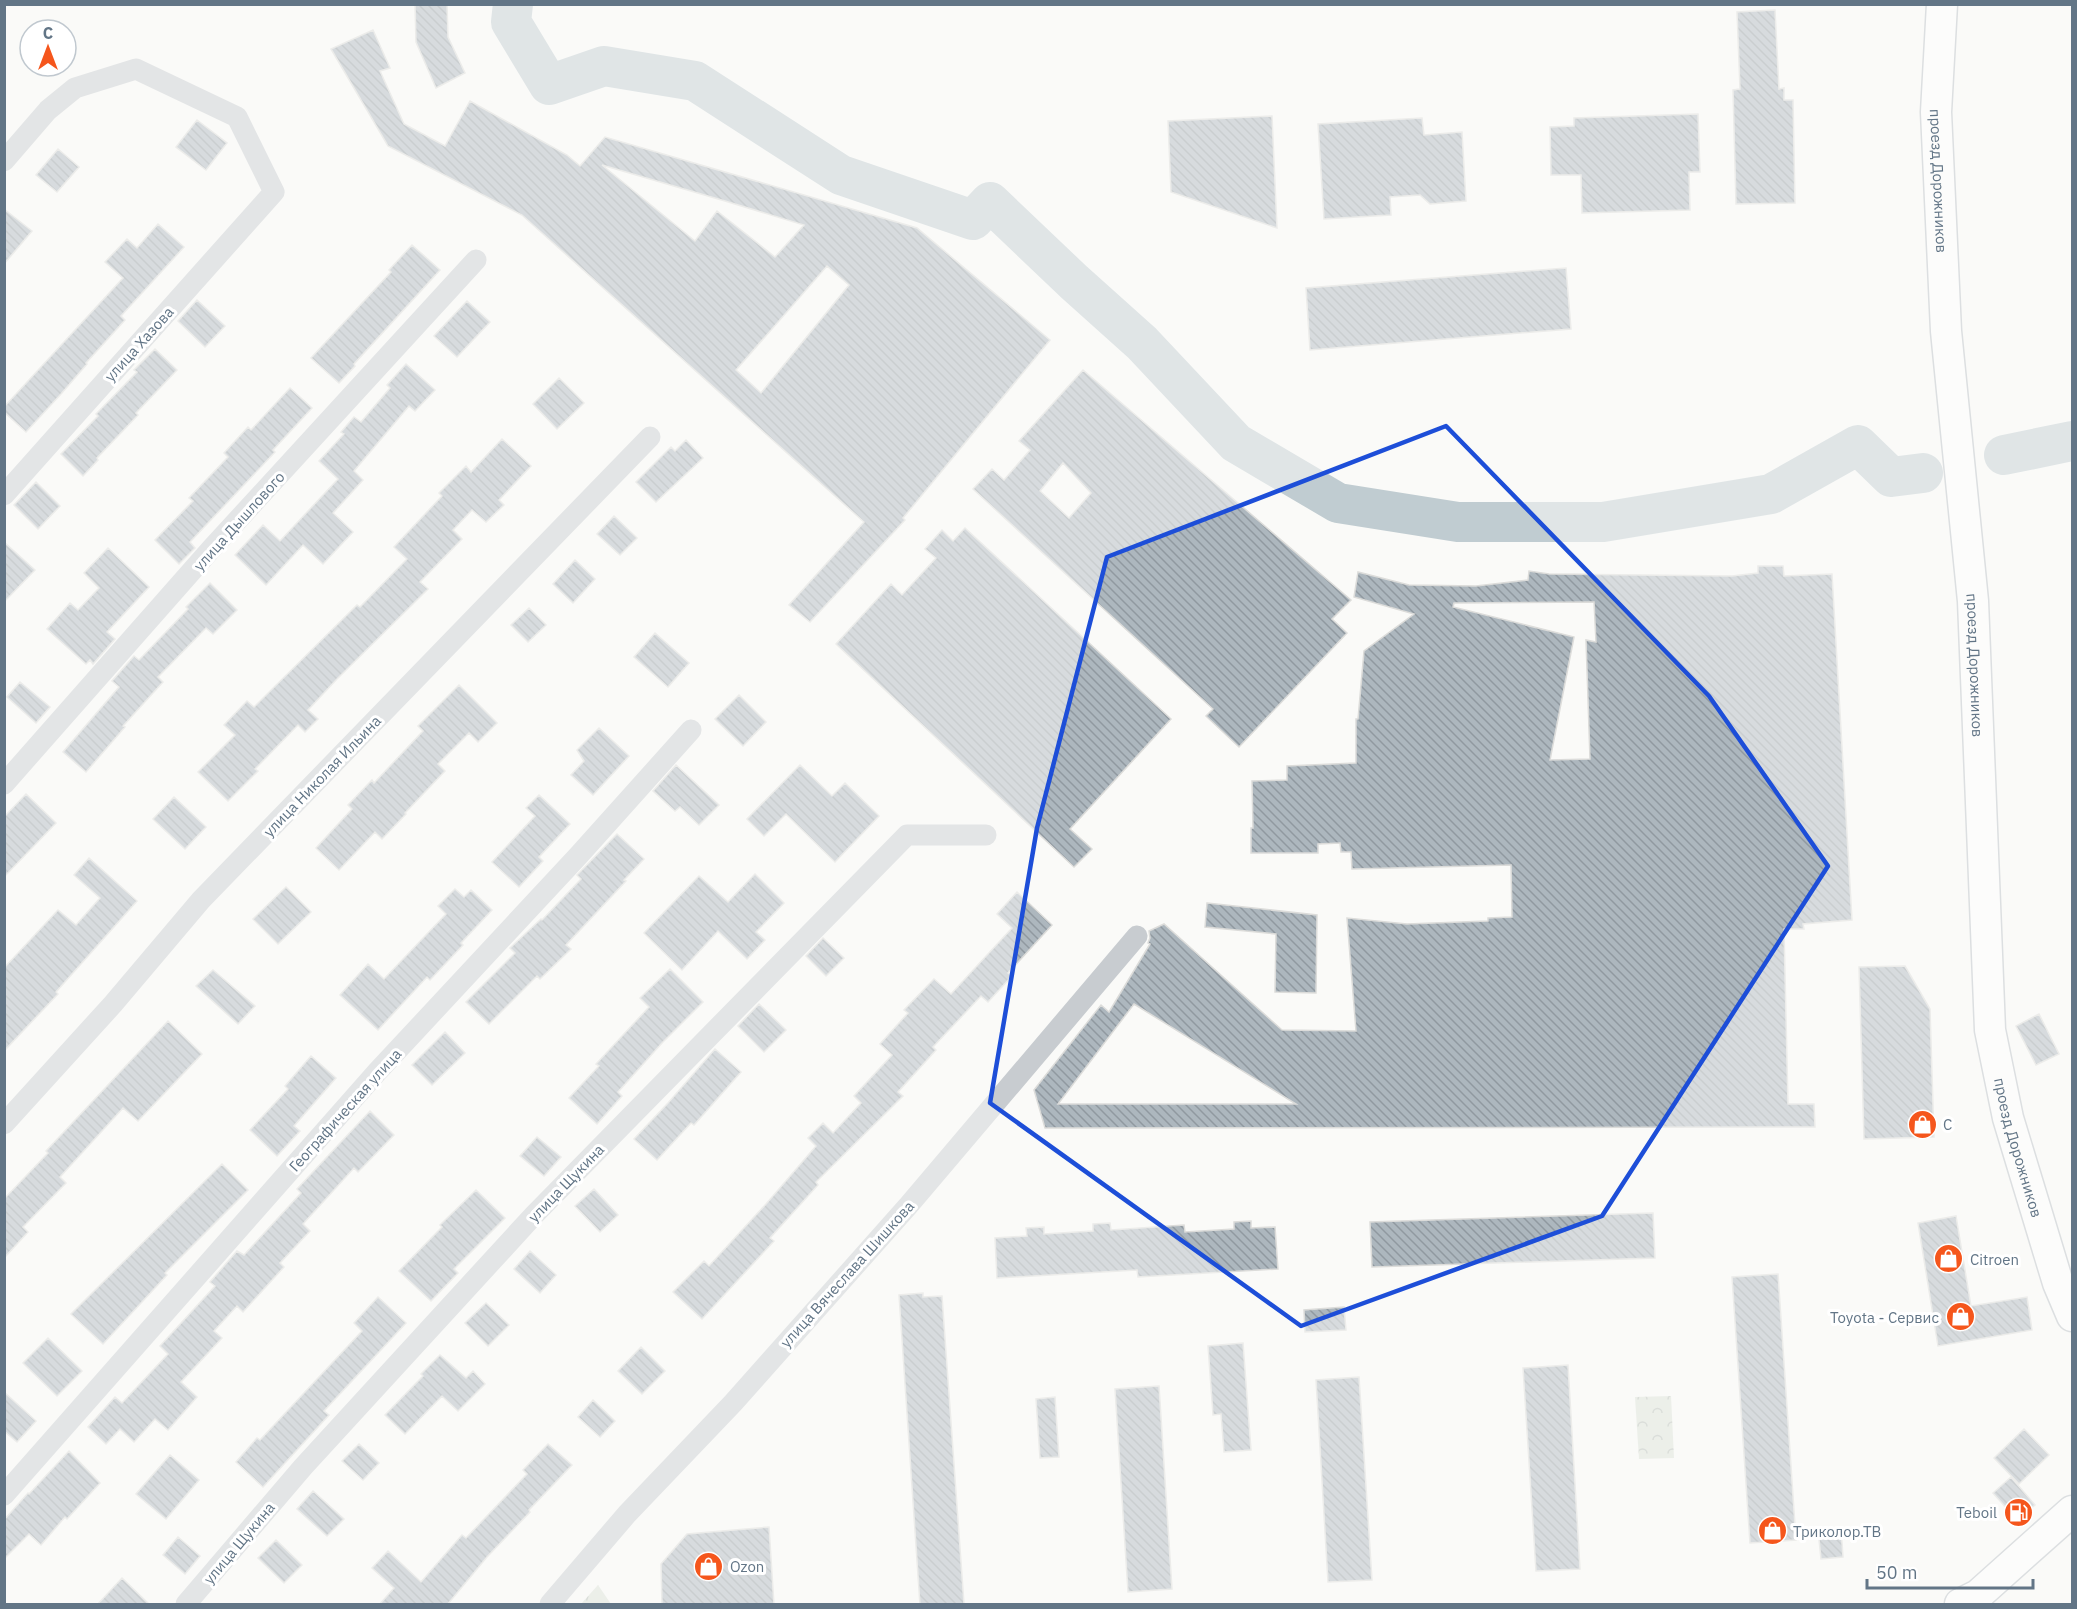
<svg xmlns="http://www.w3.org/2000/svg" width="2077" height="1609" font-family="'IBM Plex Sans',sans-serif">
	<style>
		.grass { fill: url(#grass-tufts) }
		.forest { fill: url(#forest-crowns) }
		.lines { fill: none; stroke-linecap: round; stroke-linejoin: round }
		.river { stroke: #c0ccd1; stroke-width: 40 }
		.building { fill: url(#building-back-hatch); stroke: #dcdcda; stroke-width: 1.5; fill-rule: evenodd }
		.secondary-casing { stroke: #b9bfc5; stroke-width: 33 }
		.minor { stroke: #c8ccd0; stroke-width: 21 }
		.secondary { stroke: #fff; stroke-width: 30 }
		.marked { fill: none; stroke: #1d4ed8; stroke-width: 4.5; stroke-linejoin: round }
		.labels { text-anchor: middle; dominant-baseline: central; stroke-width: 6; stroke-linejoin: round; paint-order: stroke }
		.street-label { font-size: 15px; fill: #627586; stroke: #fff }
		.poi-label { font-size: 15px; fill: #627586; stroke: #fff; text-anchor: start }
	</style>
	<defs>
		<pattern id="grass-tufts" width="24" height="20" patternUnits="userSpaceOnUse" patternTransform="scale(1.5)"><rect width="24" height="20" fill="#dbe2d8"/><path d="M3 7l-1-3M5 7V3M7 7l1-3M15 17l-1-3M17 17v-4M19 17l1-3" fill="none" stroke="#b5bcb5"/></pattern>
		<pattern id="forest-crowns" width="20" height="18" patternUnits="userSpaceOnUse" patternTransform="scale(1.5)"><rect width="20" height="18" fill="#dbe2d8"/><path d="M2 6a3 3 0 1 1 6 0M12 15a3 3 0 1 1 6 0" fill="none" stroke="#b5bcb5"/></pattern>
		<pattern id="building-back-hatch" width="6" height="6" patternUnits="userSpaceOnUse" patternTransform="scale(1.5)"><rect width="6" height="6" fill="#adb7be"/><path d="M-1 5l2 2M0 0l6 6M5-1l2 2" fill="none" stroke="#9099a0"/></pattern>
	</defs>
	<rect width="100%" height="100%" fill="#fafaf8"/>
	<path class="grass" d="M598 1585 611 1604H581Z"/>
	<path class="forest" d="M1671 1396 1674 1458 1639 1459 1635 1397Z"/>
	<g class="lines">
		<path class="river" d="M513 4 511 22 549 85 604 66 695 81 841 175 973 220 990 202 1074 282 1142 343 1236 443 1338 503 1458 522H1603L1771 494 1858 445 1891 477 1923 473
			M2004 455 2072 441"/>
	</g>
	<path class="building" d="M415 4H447L448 37 465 73 436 88 416 42Z
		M1775 10 1779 89 1784 88V100H1793L1795 203 1736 204 1733 90 1740 89 1737 12Z
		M373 30 390 68 380 71 404 124 445 146 470 101 567 155 580 166 605 137 917 228 1050 340 903 518 905 520 810 622 789 605 864 522 522 215 388 146 331 49ZM602 165 725 201 804 225 775 257 717 211 695 241ZM827 266 849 285 761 393 736 370Z
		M1698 114 1700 172H1689L1690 210 1582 213 1581 175H1551L1550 127 1574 126V118Z
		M1272 116 1277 228 1171 192 1168 121Z
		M1422 118 1424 135 1462 132 1466 201 1430 204 1420 195 1390 197 1391 215 1324 219 1318 124Z
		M197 120 227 143 206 170 176 147Z
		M58 149 79 167 57 192 36 175Z
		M4 209 32 231 4 264Z
		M158 224 184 247 121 316 125 320 86 363 87 364 61 394 26 432 4 412V407L123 278 105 262 127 239 137 248Z
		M412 245 440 270 354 364 355 366 339 383 311 358 391 272 389 270Z
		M1566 268 1571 329 1310 350 1306 288Z
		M197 300 225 326 205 347 178 321Z
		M467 301 490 322 457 357 434 336Z
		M155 349 177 370 136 413 138 415 97 458 98 460 83 476 61 454 98 416 96 414 137 372 134 370Z
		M406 364 435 390 415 411 409 406 354 471 363 480 333 513 353 532 323 564 303 545 266 585 235 555 263 525 280 541 338 479 319 461 344 434 341 432 354 417 361 422 390 388 387 385Z
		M1083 370 1351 600 1332 619 1347 633 1239 747 1206 716 1213 709 973 489 992 469 1004 480 1030 450 1019 441ZM1063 463 1091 493 1069 518 1040 491Z
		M559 378 584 403 557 429 533 404Z
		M290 388 312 408 273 450 275 452 190 542 195 548 179 564 155 540 193 501 189 498 228 457 224 453 248 427 251 430Z
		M502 439 531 466 499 500 504 505 486 522 472 510 453 530 462 539 420 582 428 589 337 679 308 710 318 719 305 732 298 725 255 769 258 771 228 801 198 772 235 735 224 725 247 701 254 707 357 605 360 607 407 559 394 547 442 496 439 493 466 466 471 472Z
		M686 440 703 458 656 502 636 482 671 447 675 451Z
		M36 482 60 506 38 529 14 505Z
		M614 516 637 538 620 555 597 534Z
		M965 528 1171 719 1070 829 1092 849 1074 867 836 644 891 584 902 595 936 558 925 549 942 530 953 541Z
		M4 542 35 570 4 602Z
		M108 548 149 587 107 632 115 639 93 664 90 660 86 664 47 629 70 603 78 610 99 588 84 573Z
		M575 560 595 579 573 603 553 584Z
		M1758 566H1783L1784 576 1832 574 1852 920 1803 924 1804 929H1784L1788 1104H1814L1815 1127 1045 1128 1034 1090 1101 1005 1109 1012 1150 944 1148 943 1150 938 1149 931 1164 924 1282 1030 1356 1031 1347 918 1407 924 1488 921V918L1512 917 1511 865 1352 869 1351 852H1341L1340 843 1318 844V853H1251V828H1253L1252 781 1287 780V766L1356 763V719H1358L1364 651 1414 614 1354 597 1358 572 1409 585 1476 586 1528 580 1529 571 1549 574 1732 576 1758 573ZM1594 602 1596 642 1586 640 1590 759 1550 760 1574 637 1453 607 1454 603ZM1134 1004 1296 1104H1058Z
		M210 583 237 610 213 634 206 628 158 677 163 682 123 726 125 727 86 772 63 752 119 687 112 681 134 656 139 660 188 609 186 607Z
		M529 608 546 625 528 642 511 625Z
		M655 633 689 663 668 687 634 657Z
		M20 682 50 707 36 723 7 697Z
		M459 685 497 723 478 742 469 733 438 764 445 771 405 813 406 814 382 839 375 832 339 870 316 848 352 809 348 805 372 780 374 783 423 731 418 726Z
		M739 695 766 722 743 746 715 719Z
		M599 728 629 756 593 795 571 775 584 761 577 750Z
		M676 765 719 805 699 825 680 807 675 811 653 791Z
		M800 765 832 796 845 783 879 816 835 862 786 814 764 836 747 819Z
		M26 794 56 823 4 877V817Z
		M539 795 570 824 539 857 543 861 519 887 492 862 535 816 526 808Z
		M174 797 206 827 185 849 153 819Z
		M617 834 644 859 624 880 626 881 566 945 571 949 540 979 537 976 489 1024 466 1002 515 953 510 948 541 919 542 920 581 879 577 875Z
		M89 858 137 901 56 992 58 994 4 1051V968L58 910 76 925 100 898 74 875Z
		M755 874 784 903 756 932 765 940 747 959 718 931 682 970 644 933 699 876 728 902Z
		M286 887 311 912 278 944 253 919Z
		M455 889 464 897 471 890 492 910 461 943 463 945 430 980 427 977 378 1030 340 995 368 964 384 979 446 914 438 906Z
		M1017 892 1052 925 1008 973 1012 976 988 1002 981 996 933 1047 936 1050 898 1092 903 1096 816 1182 818 1185 770 1238 774 1241 702 1319 673 1292 704 1261 709 1266 766 1204 816 1146 808 1138 823 1123 833 1133 861 1103 854 1096 892 1055 880 1044 908 1013 904 1010 934 979 951 994 1012 928 997 914Z
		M1207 903 1317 915 1316 993 1275 992 1276 934 1205 927Z
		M823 938 844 958 826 976 806 956Z
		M1905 966 1930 1009 1934 1137 1864 1139 1859 967Z
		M670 969 703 1002 662 1043 618 1092 622 1096 597 1124 569 1098 599 1066 596 1064 649 1007 640 998Z
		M213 970 255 1006 238 1024 196 986Z
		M759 1004 786 1030 764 1052 738 1026Z
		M2039 1014 2059 1054 2036 1065 2016 1026Z
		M168 1021 202 1054 138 1121 123 1108 60 1177 66 1183 23 1227 28 1232 4 1258V1199L48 1153 46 1151Z
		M445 1032 465 1053 432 1085 412 1065Z
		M715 1049 741 1072 694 1125 691 1123 657 1160 634 1139 668 1103Z
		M311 1056 336 1078 294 1126 300 1131 277 1156 250 1130 288 1089 285 1086Z
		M370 1111 394 1135 358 1172 354 1168 303 1224 310 1231 280 1263 284 1267 243 1312 237 1306 214 1331 222 1338 181 1382 197 1397 168 1430 155 1419 134 1442 120 1429 106 1444 88 1427 115 1397 122 1403 168 1354 160 1346 215 1286 210 1282 237 1251 244 1255 301 1193 297 1189Z
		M537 1137 561 1157 544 1176 520 1156Z
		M222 1164 248 1190 165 1273 167 1275 103 1344 71 1314Z
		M594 1189 618 1215 600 1232 575 1206Z
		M476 1190 505 1218 454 1269 458 1273 431 1301 399 1271 442 1227 440 1225Z
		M1653 1213 1655 1258 1372 1267 1370 1222Z
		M1956 1216 1971 1306 2027 1297 2032 1330 1938 1346 1918 1223Z
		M1251 1221V1228L1275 1227 1278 1269 1138 1277 1137 1270 997 1278 995 1238 1027 1236 1026 1228 1044 1227V1234L1093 1231V1224L1110 1223 1111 1230 1184 1225 1185 1232 1234 1229V1222Z
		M530 1251 556 1275 540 1293 514 1269Z
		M1778 1274 1796 1540 1750 1543 1732 1277Z
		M923 1293V1297L942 1296 964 1604 920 1605 899 1295Z
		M378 1297 406 1323 324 1411 329 1415 263 1487 236 1462 257 1438 260 1440 362 1331 354 1323Z
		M486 1303 509 1325 488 1346 465 1323Z
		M1344 1307 1346 1330 1305 1332 1304 1310Z
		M48 1338 82 1371 57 1396 23 1363Z
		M1243 1343 1251 1450 1224 1452 1221 1414 1213 1415 1208 1346Z
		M641 1347 665 1371 642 1394 618 1371Z
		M440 1355 466 1378 473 1371 485 1384 458 1411 442 1396 405 1434 385 1415 423 1376 421 1374Z
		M1568 1365 1580 1569 1536 1571 1523 1368Z
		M1359 1377 1372 1580 1328 1582 1316 1380Z
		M1159 1386 1172 1589 1128 1592 1115 1389Z
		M4 1392 36 1421 17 1442 4 1431Z
		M1055 1397 1059 1457 1040 1458 1036 1399Z
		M593 1400 615 1421 600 1437 578 1417Z
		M2024 1429 2049 1455 2019 1484 1994 1458Z
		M359 1444 379 1463 363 1480 342 1461Z
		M548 1444 572 1465 529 1510 530 1512 487 1557 447 1605H379L394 1588 372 1568 388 1551 421 1582 462 1535 466 1538 527 1474 523 1470Z
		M69 1451 100 1483 67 1519 65 1517 41 1545 29 1534 4 1559V1520L28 1493 29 1494Z
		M170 1455 199 1480 166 1519 136 1494Z
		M2011 1477 2035 1505 2017 1520 1993 1493Z
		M313 1491 344 1519 327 1536 297 1509Z
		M769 1527 774 1605H662L661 1564 687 1534Z
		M1841 1528 1843 1557 1821 1559 1818 1530Z
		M178 1537 200 1556 185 1574 163 1555Z
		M276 1540 302 1565 284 1583 258 1558Z
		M122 1578 150 1605H97Z"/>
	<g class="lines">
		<defs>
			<g id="secondary">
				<path id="s1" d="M1942 4 1936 112 1946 331 1973 601 1990 1030 2008 1118 2058 1283 2072 1316"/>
				<path d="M1960 1604 1978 1595 2072 1511"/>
			</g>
		</defs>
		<use href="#secondary" class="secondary-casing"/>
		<path class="minor" d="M4 161 48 110 75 88 136 69 237 117 274 192 4 495
			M4 784 212 548 476 260
			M4 1124 113 1004 201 900 650 437
			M4 1495 377 1072 579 855 691 730
			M186 1604 303 1467 534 1215 907 835H986
			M550 1604 627 1514 733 1403 908 1206 1137 936"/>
		<use href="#secondary" class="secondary"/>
	</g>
	<path d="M0 0H2077V1609H0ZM1446 426 1709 696 1828 866 1602 1216 1301 1326 990 1103 1037 828 1107 557Z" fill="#fafaf8" fill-opacity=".55" fill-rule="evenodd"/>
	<path class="marked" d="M1446 426 1709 696 1828 866 1602 1216 1301 1326 990 1103 1037 828 1107 557Z"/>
	<defs>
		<symbol id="shop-disc" viewBox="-11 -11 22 22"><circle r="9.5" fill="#f5561c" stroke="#fff"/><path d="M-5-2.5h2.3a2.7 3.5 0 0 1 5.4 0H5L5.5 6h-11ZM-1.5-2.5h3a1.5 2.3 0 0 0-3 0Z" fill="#fff"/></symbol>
		<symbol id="fuel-disc" viewBox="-11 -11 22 22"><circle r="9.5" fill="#f5561c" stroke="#fff"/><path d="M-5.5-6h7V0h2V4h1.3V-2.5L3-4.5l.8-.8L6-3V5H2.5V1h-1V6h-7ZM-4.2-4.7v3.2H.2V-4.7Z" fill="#fff"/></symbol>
	</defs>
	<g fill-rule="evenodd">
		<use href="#shop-disc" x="1906" y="1108" width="33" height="33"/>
		<use href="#shop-disc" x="1932" y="1242" width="33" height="33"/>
		<use href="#shop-disc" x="1944" y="1300" width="33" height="33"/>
		<use href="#fuel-disc" x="2002" y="1496" width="33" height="33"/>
		<use href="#shop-disc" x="1756" y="1514" width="33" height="33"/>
		<use href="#shop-disc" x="692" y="1550" width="33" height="33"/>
	</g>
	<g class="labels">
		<g class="street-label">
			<text stroke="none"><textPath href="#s1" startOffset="177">проезд Дорожников</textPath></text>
			<text transform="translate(139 344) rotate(-48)">улица Хазова</text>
			<text transform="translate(239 521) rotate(-48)">улица Дышлового</text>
			<text stroke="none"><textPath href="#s1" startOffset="663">проезд Дорожников</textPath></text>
			<text transform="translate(322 776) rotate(-46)">улица Николая Ильина</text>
			<text transform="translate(345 1110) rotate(-48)">Географическая улица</text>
			<text stroke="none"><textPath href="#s1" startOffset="1149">проезд Дорожников</textPath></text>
			<text transform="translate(566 1183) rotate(-46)">улица Щукина</text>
			<text transform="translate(847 1274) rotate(-48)">улица Вячеслава Шишкова</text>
			<text transform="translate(239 1543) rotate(-50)">улица Щукина</text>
		</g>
		<g class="poi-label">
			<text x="1943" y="1124">С</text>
			<text x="1970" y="1259">Citroen</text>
			<text x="1939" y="1317" text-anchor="end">Toyota - Сервис</text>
			<text x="1997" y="1512" text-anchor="end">Teboil</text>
			<text x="1793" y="1531">Триколор.ТВ</text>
			<text x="730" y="1566">Ozon</text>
		</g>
	</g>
	<rect width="2077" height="1609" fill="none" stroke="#627586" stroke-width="12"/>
	<g transform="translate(48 48)"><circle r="28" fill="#ffffff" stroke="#c0c8cf" stroke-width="1.5"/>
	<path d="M0-4.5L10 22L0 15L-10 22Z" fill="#f5561c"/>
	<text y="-9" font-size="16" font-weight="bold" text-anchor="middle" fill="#627586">С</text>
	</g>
	<path d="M1867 1579v9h166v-9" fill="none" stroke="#627586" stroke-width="3"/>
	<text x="1876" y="1579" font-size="18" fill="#627586" stroke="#ffffff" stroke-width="4.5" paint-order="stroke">50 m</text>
</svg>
